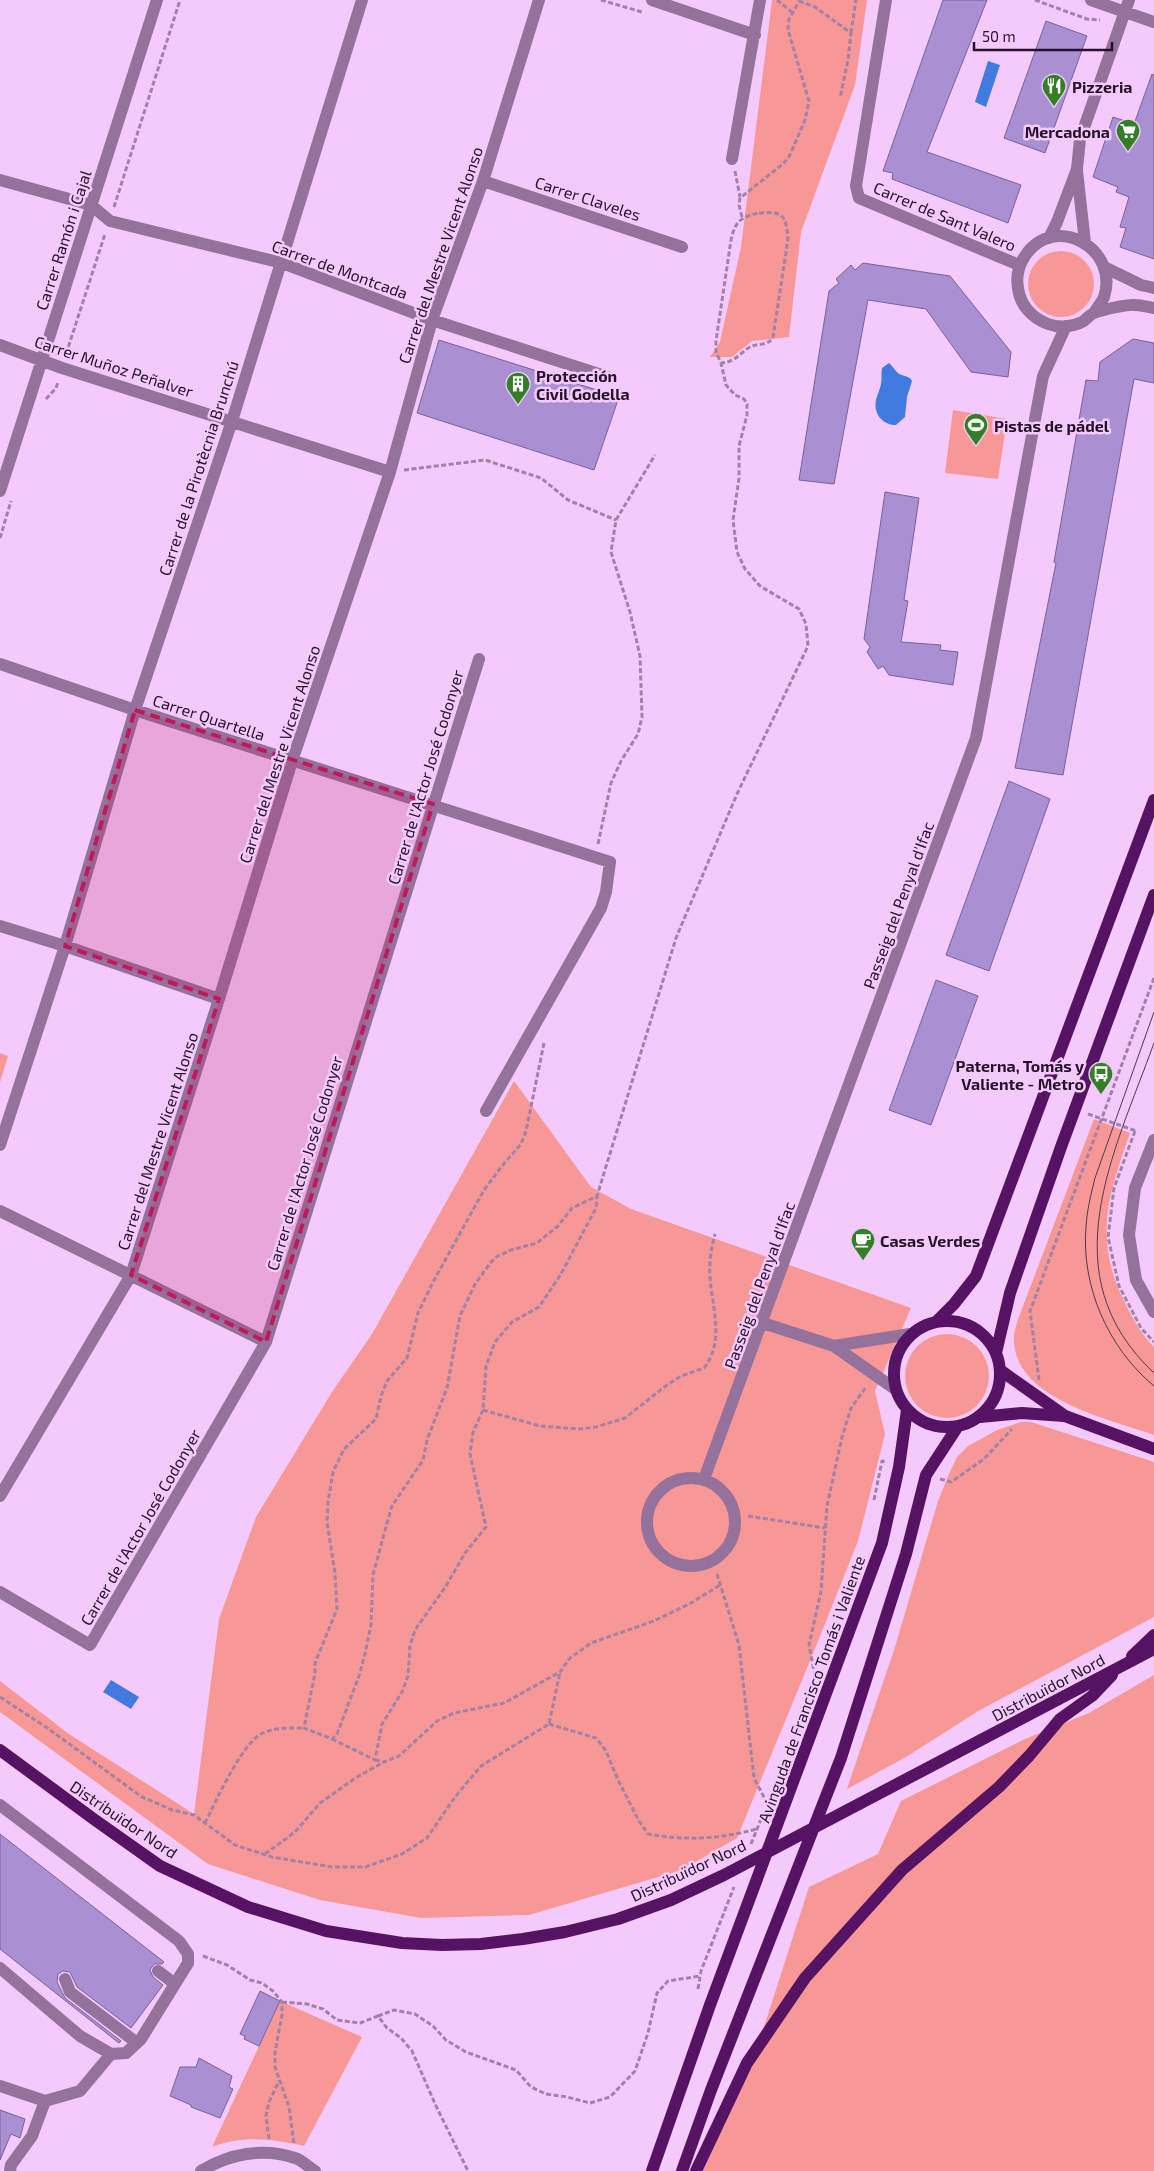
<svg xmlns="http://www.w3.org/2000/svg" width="1154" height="2171" font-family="'Exo 2',sans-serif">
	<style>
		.green { fill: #f89896 }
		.water { fill: #427bdf }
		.building { fill: #a990d2; stroke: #79619f }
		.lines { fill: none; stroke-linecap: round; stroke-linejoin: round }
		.path { stroke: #a382a9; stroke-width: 3; stroke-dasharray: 5 2.5; stroke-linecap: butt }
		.minor { stroke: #95729b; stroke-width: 12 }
		.major { stroke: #571363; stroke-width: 12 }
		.tram { stroke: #503854; stroke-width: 1 }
		.marked { fill: #c2185b; fill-opacity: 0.2; stroke: #c2185b; stroke-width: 4; stroke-dasharray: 10 6; stroke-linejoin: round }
		.labels { text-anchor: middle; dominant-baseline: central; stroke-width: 5; stroke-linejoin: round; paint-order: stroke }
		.poi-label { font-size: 16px; font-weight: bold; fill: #26132a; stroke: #f3cafb; text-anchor: start }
		.street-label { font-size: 16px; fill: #26132a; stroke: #f3cafb }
	</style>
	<rect width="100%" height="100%" fill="#f3cafb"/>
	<path class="green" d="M772 0H867L855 85 801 232 789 337 752 341 732 357H710L720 342 741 247Z
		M1028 284a33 33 0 1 1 66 0a33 33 0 1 1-66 0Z
		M953 410 1007 419 998 479 945 473Z
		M0 1053 8 1056 0 1082Z
		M514 1081 591 1187 631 1209 911 1308 875 1391 885 1434 858 1541 821 1634 737 1838 682 1870 529 1915 421 1918 320 1900 208 1864 0 1712V1681L69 1734 194 1814 219 1619 256 1517 332 1392 372 1334Z
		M1094 1119 1130 1133C1108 1196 1093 1239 1125 1303 1133 1319 1141 1334 1154 1347V1435C1110 1419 1016 1400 1014 1341 1013 1335 1016 1328 1017 1322Z
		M905 1376a42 42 0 1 1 84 0a42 42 0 1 1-84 0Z
		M1021 1422H1031L1154 1462V1617L980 1710 906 1757 847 1789 895 1647 938 1501 949 1474 957 1457 968 1446 997 1430Z
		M1154 1675V2171H703L737 2094 749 2073 809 1887 878 1854 901 1801 1025 1739 1089 1713Z
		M280 2001 362 2037 304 2146C272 2139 243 2135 212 2147Z"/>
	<path class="water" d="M988 61 1000 65 986 107 975 102Z
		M889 363C893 366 894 370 898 373 903 377 909 375 912 381L907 397 905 417 896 425C883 425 873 414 876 400 877 395 880 390 881 384 882 379 881 373 882 368Z
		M111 1680 139 1697 131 1709 103 1692Z"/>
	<path class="building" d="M943 0H987L927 152 1021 185 1008 223 892 179 893 173 883 171Z
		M1046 21 1087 36 1045 153 1004 138Z
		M1152 74 1154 75V259L1120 247 1126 228 1120 227 1129 197 1116 192 1118 187 1093 177 1113 117 1134 124Z
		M863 263 950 276 1011 352 1008 377 971 372 926 309 868 300 834 484 799 480 829 291 839 283 836 279 851 265 855 270Z
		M1133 339 1154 343V383L1134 379 1063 775 1015 768 1056 563 1054 562 1086 380 1098 381 1100 362Z
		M439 340 619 397 594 470 417 413Z
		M885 492 919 498 904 600 908 601 901 642 941 645 940 650 958 652 953 685 889 675 883 666 878 669 867 652 870 647 864 639Z
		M1009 781 1050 799 989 971 946 955Z
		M936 980 978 996 931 1125 889 1110Z
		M0 1834 164 1962 162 1964H154L150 1970 153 1977 163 1985 131 2028 77 1987 70 1972 63 1971 58 1974 57 1982 65 1998 121 2041 119 2043 0 1949Z
		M260 1991 280 2001 259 2046 244 2039 245 2036 240 2034Z
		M199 2058 232 2076 229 2087 233 2089 220 2118 191 2107V2105L170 2096 180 2067H196Z
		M0 2110 25 2119 20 2138 11 2134 0 2160Z"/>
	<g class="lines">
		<path class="path" d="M601 0 642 12
			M777 0 792 12
			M1035 0 1087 19 1100 20
			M799 1 815 7 851 33 848 60 840 98
			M851 33 856 0
			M735 171 740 197
			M114 207 180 0
			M759 213C784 211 786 216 788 239L773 337C770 344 762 344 756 345 743 347 739 362 721 363L716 352V341L731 240C735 222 740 217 759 213Z
			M742 217 739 205 740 198 783 164 789 157 805 120 809 101 788 30 789 19 800 0
			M66 354 105 234
			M46 399 56 388 58 382
			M404 470 485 460 541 478 568 500 616 520
			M0 538 11 501
			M598 844 611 783 621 761 638 734 642 717 640 656 630 612 611 552 616 520 655 455
			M544 1043 526 1131 521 1144 502 1166 484 1190 433 1282 418 1313 407 1358 387 1381 381 1396 376 1419 344 1449 333 1472 328 1502 327 1522 335 1573 337 1609 315 1663V1673L304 1728 332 1739 337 1734 359 1676 365 1654 371 1625 373 1575 387 1523 392 1506 423 1460 427 1440 447 1388 460 1316 475 1284 492 1261 498 1256 511 1250 537 1243 558 1226 572 1208 597 1196 676 938 737 794 808 646 806 624 799 609 760 586 745 569 737 552 733 520 739 478V446L747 415V404L744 399 735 395 726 385 721 363
			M1088 1114 1136 1131
			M1135 1131 1114 1188 1108 1237 1119 1286 1141 1328 1154 1342
			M1039 1380 1030 1311 1154 978
			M483 1410 540 1426 579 1429 596 1427 625 1418 667 1385 681 1376 704 1368C725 1341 712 1308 710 1277 709 1262 711 1249 715 1234
			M940 1479 951 1482 984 1459 1012 1429
			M874 1500 882 1461 886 1462
			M748 1516 825 1528
			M717 1574 739 1645 754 1778 767 1803
			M815 1676 809 1645 821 1591 827 1506 842 1437 851 1408 866 1387
			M0 1697 46 1727 142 1797 172 1810 194 1815 235 1845 272 1857 332 1867H365L402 1854 427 1838 455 1797 481 1766 549 1724 560 1672
			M549 1724 596 1738 606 1751 618 1780 639 1821 648 1834C688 1841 718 1839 757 1829
			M332 1739 375 1760 382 1724 402 1692 408 1676 410 1645 415 1630 446 1586 465 1553 486 1527 470 1454 473 1432 483 1410 486 1366 495 1342 512 1322 539 1307 561 1274 596 1208 597 1196
			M375 1760 384 1762 399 1756 437 1721 454 1713 504 1703 560 1672 569 1659 591 1643 654 1621 691 1603 720 1585
			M205 1823C216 1801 241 1745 261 1734 274 1727 290 1728 304 1728
			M751 1844 762 1817
			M265 1854 295 1832 320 1803 357 1777 384 1762
			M203 1956 227 1965 250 1980 262 1983 273 1991 282 2002V2015L275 2052V2067L289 2107 294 2144
			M698 1989 701 1971 734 1887
			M282 2002 307 2004 323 2009 337 2020 360 2023 378 2016 387 2028 401 2038 412 2051 436 2106 468 2171
			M378 2016 394 2010 415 2014 433 2026 446 2040 466 2052 516 2070 531 2087 546 2094 567 2097 590 2103 610 2097 635 2071 648 2033 657 1993 668 1981 700 1976
			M269 2139 266 2115 269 2102 279 2081"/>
		<path class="minor" d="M652 0 755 35
			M886 0 856 186 859 198 1019 265
			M1091 0 1154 22
			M732 159 760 0
			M1077 171 1085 243
			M0 180 91 205 110 221 282 263 432 320 611 378
			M483 181 682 247
			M1049 238 1057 222 1077 169 1080 139 1129 0
			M1104 267 1141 285 1154 288
			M1094 313C1097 308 1102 302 1104 297 1120 248 1054 212 1025 256 1018 266 1016 276 1018 288 1020 305 1032 318 1048 324 1058 328 1072 327 1082 322 1086 320 1089 315 1094 313 1102 310 1127 304 1135 305 1141 305 1148 307 1154 308
			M0 345 62 368 390 472
			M0 491 157 0
			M0 664 135 710 610 862 606 892 601 908 486 1111
			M0 926 65 946 219 999
			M1154 1140 1135 1188 1129 1235 1136 1280 1154 1312
			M0 1145 65 946 135 710 232 421 362 0
			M0 1211 266 1342
			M763 1323 834 1346 895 1389
			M834 1346 910 1334
			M647 1522a44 44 0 1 1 88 0a44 44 0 1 1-88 0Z
			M704 1479 976 738 1043 376 1066 326
			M0 1496 131 1275 219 999 292 761 390 472 432 320 483 181 539 0
			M0 1592 90 1645 266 1342 479 659
			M0 1805 179 1941 188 1954V1963L141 2039 126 2053 111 2054 80 2091 45 2101
			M0 1968 80 2036 111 2054
			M158 1971 175 1984
			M65 1979 70 1992 137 2043
			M0 2086 45 2101
			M10 2171 11 2165 32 2136 45 2101
			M201 2171C229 2154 263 2147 295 2158 302 2160 308 2167 315 2171"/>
		<path class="major" d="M894 1374a53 53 0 1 1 106 0a53 53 0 1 1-106 0Z
			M937 1321 954 1304 976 1276 1154 800
			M996 1353 1010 1293 1061 1147 1154 895
			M1000 1370 1065 1416 1154 1449
			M980 1417 1022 1413 1064 1416
			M1132 1656 1154 1635
			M0 1750 95 1820 160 1866 248 1907 326 1931 402 1943 442 1945 481 1944 523 1939 565 1932 618 1919 671 1900 724 1875 1154 1649
			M652 2171 710 2005 882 1543 899 1467 907 1410
			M682 2171 711 2090 841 1758 906 1554 926 1475 958 1426
			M696 2171 747 2063 805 1978 902 1870 999 1787 1029 1756 1060 1719 1092 1696 1112 1675"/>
		<path class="tram" d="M1154 1012 1095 1178C1091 1194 1087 1210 1086 1227 1081 1286 1108 1348 1154 1386
			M1154 1043C1114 1154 1049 1275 1154 1373"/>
	</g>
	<path class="marked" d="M135 710 433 804 266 1342 131 1275 219 999 65 946Z"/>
	<defs>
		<symbol id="restaurant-pin" viewBox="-11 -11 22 30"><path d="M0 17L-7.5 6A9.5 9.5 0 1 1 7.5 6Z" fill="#337f26" stroke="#f3cafb"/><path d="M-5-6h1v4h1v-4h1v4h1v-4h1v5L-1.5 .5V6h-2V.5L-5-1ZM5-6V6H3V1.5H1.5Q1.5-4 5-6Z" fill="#fff"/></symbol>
		<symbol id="supermarket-pin" viewBox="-11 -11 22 30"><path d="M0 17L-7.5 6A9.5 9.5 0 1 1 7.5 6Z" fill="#337f26" stroke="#f3cafb"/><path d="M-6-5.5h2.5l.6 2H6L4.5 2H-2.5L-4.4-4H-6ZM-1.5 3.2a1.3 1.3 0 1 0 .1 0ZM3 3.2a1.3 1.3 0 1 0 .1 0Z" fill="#fff"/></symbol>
		<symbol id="building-pin" viewBox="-11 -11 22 30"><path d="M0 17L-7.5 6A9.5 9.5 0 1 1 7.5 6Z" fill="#337f26" stroke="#f3cafb"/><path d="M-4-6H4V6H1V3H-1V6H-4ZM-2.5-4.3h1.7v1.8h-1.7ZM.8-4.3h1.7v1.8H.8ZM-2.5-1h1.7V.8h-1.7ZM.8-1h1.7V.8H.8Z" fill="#fff"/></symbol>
		<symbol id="stadium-pin" viewBox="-11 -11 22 30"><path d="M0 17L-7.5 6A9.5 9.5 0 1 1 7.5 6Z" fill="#337f26" stroke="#f3cafb"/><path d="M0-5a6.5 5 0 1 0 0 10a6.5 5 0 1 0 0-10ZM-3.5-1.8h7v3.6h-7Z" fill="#fff"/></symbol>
		<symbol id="bus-pin" viewBox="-11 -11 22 30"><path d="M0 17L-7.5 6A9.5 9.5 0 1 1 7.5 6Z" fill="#337f26" stroke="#f3cafb"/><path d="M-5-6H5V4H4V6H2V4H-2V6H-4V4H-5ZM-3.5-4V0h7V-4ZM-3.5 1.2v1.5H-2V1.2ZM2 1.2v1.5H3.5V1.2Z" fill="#fff"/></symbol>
		<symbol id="cafe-pin" viewBox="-11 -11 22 30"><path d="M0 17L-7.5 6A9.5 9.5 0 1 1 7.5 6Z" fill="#337f26" stroke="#f3cafb"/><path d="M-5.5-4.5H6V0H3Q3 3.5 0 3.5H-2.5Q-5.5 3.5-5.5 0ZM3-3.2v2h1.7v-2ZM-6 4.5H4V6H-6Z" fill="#fff"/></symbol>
	</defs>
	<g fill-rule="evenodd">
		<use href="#restaurant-pin" x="1040" y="72" width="28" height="38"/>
		<use href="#supermarket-pin" x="1114" y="117" width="28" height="38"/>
		<use href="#building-pin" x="504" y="370" width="28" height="38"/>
		<use href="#stadium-pin" x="962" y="411" width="28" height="38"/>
		<use href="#bus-pin" x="1087" y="1060" width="28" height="38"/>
		<use href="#cafe-pin" x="849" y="1226" width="28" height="38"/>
	</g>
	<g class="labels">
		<g class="poi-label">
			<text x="1072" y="86">Pizzeria</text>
			<text x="1110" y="131" text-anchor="end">Mercadona</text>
			<text x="536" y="375">Protección<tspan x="536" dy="18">Civil Godella</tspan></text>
			<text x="994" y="425">Pistas de pádel</text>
			<text x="1084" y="1065" text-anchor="end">Paterna, Tomás y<tspan x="1084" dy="18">Valiente - Metro</tspan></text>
			<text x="880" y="1240">Casas Verdes</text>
		</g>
		<g class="street-label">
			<text transform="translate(588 198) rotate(18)">Carrer Claveles</text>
			<text transform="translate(945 216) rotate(23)">Carrer de Sant Valero</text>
			<text transform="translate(63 240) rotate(-72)">Carrer Ramón i Cajal</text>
			<text transform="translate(440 255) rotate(-71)">Carrer del Mestre Vicent Alonso</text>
			<text transform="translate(340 269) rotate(20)">Carrer de Montcada</text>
			<text transform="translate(114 366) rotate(18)">Carrer Muñoz Peñalver</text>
			<text transform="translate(198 468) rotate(-72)">Carrer de la Pirotècnia Brunchú</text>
			<text transform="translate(209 717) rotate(18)">Carrer Quartella</text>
			<text transform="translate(279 754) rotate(-72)">Carrer del Mestre Vicent Alonso</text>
			<text transform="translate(425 777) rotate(-73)">Carrer de l'Actor José Codonyer</text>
			<text transform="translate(898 905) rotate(-70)">Passeig del Penyal d'Ifac</text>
			<text transform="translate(157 1141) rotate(-72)">Carrer del Mestre Vicent Alonso</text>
			<text transform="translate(304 1163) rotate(-73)">Carrer de l'Actor José Codonyer</text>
			<text transform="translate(759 1285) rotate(-70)">Passeig del Penyal d'Ifac</text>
			<text transform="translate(140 1527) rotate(-60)">Carrer de l'Actor José Codonyer</text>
			<text transform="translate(1048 1687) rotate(-28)">Distribuïdor Nord</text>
			<text transform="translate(811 1689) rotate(-70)">Avinguda de Francisco Tomás i Valiente</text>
			<text transform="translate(124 1819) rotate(34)">Distribuïdor Nord</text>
			<text transform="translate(688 1870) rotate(-25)">Distribuïdor Nord</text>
		</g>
	</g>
	<path d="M974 42v8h138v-8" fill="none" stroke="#26132a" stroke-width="2.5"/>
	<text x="982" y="42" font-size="15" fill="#26132a" stroke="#f3cafb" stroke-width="4" paint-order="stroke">50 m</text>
</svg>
